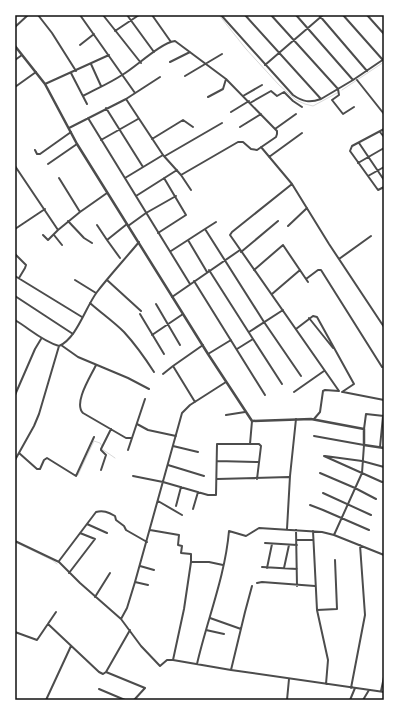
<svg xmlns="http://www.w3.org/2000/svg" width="399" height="715" font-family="'DejaVu Sans',sans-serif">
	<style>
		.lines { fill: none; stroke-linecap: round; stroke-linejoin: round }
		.stream { stroke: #d9d9d9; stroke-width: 1 }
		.minor { stroke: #4c4c4c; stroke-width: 2 }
		.tertiary { stroke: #4c4c4c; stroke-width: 2.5 }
		.neatline { fill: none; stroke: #111; stroke-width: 1.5 }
	</style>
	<rect width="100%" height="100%" fill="#fff"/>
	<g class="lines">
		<path class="stream" d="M219 15 246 49 279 85 296 100 305 104 313 106 337 93
			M342 90 384 62
			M102 449 115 458
			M78 475 94 441 100 443 102 446
			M15 542 52 560 57 564"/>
		<path class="minor" d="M38 15 52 33 76 71
			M80 15 135 93
			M103 15 141 63
			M127 15 154 52
			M152 15 171 42
			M221 15 293 95C303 102 310 103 321 99L353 80 384 59
			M245 15 321 99
			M271 15 338 89
			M296 15 353 80
			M319 15 367 71
			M343 15 382 59
			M367 15 384 34
			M15 27 28 15
			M115 31 139 15
			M80 45 94 34
			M15 60 22 55
			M170 62 190 52
			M91 64 101 86
			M265 65 323 15
			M71 73 87 104
			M185 76 222 54
			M357 80 384 114
			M45 84 109 55
			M15 87 36 72
			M338 89 339 95 332 100 343 114 354 107
			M83 96C96 89 110 83 122 75 136 67 160 43 175 41L226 79 277 131V134L276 137 257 150 251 149 243 142H238L181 175
			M243 96 262 85
			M208 97 223 89 226 79
			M126 99 163 155 181 175 191 190
			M250 103 271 91 277 96 284 92 293 101 302 107
			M106 108 143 167
			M231 112 249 101
			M88 118 190 284
			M240 127 261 114
			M69 128 126 99 160 77
			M275 129 296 114
			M384 129 352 146 350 151 378 190 384 187
			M380 132 384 137
			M152 139 183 120 193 127
			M101 140 138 119
			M359 143 384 180
			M261 147 292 184 232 232 230 235 339 391
			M35 150 37 154H40L71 132
			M165 156 222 123
			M269 157 302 133
			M358 163 384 148
			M48 164 77 144
			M15 166 58 230 80 212 107 193
			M368 176 384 167
			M59 178 80 212
			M125 178 163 155
			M292 184 329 244 384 327
			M136 196 177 170
			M68 221 84 238 92 243
			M97 225 107 240
			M128 226 146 213 176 196
			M288 226 307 208
			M15 229 45 209
			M205 229 216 222
			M158 233 186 215 164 178
			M43 235 48 240 58 230
			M54 235 62 245
			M188 240 207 272
			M171 251 205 229 264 322 301 376
			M241 252 278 221
			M15 254 26 265 25 268 19 278
			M120 258 107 240 127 224
			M339 259 371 236
			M209 270 253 339
			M254 270 283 245 308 282
			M15 276 82 317
			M306 279 318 270H321L382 367
			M75 280 96 293
			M107 280 141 311
			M194 281 265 395
			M272 294 300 270
			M15 296 73 334
			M172 297 240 250
			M90 303C101 313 113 321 124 332 135 344 145 358 154 372
			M156 304 180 345
			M140 314 164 354
			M309 318 333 348
			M15 320C30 329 42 341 59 346 77 338 85 308 97 292 110 275 125 259 139 242
			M296 329 313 316 317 317 354 384 342 392
			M249 332 283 310
			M152 335 183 314
			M61 345 78 357 128 378 149 389
			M237 349 253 339 282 384
			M208 354 231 340
			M96 365C91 376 73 403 83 413L126 438H132L145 399
			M163 374 173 366
			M226 382 190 405 182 413 135 582 127 608 121 619 141 646 160 666 167 660H173L231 670 384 692
			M294 392 324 371
			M343 392 384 400
			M15 395 35 349 41 339
			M195 402 173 366 203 345
			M226 415 245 412
			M314 419 320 412 323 391 325 390 339 391
			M137 424 148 430 176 436
			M364 429 366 414 384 416
			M314 436 364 445 362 473 334 535
			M250 444H259L261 446 257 479
			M173 446 198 452
			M380 447 383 416
			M128 450 132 438
			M19 453 37 469H40L44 460 47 458 76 476 94 437
			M324 456 382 482
			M325 456 362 461 384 467
			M15 460 34 426 39 414 59 346
			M217 461 258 462
			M168 465 204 476
			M101 470 106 455 101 450V449L111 429
			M320 473 355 488 376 499
			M133 476 163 482 208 495H216L217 444H250L252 421
			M217 479 289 477
			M323 493 371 515
			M158 501 182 515
			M310 505 323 510 369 530
			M176 506 181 487
			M193 509 198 492
			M87 524 107 533
			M287 529 290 476 296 419
			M150 530 179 535 178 545 182 546 181 553 191 554V562L184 609 173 660
			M296 530 297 586
			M313 531 317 610 328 660 326 684
			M297 540H313
			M15 541 59 562 80 583 121 619
			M265 543 297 545
			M59 561 96 512C103 510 108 512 115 516L116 520 124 526 126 530 147 542
			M191 562H209L223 565
			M140 566 154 570
			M262 567 297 569
			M267 568 272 544
			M284 568 289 545
			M69 573 95 539 80 533
			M135 582 148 585
			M257 583 262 582 315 586
			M95 597 110 573
			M317 610 337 609 335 560
			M210 618 241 629
			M48 624 99 672 103 674 106 672 130 630
			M206 630 224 634
			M15 632 37 640 56 612
			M197 664C207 620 225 577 229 531L246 536 259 528 322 532 334 535 384 555
			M231 670 245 612 252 586
			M106 672 145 688 134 700
			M351 688 365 615 360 545
			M99 689 125 700
			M381 691 384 677
			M46 700 71 646
			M287 700 289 679
			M350 700 355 688
			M363 700 369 690"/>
		<path class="tertiary" d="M15 46 45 84 77 144 208 354 252 421 311 419 364 429V445L384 448"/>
	</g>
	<rect width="399" height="715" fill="none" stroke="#ffffff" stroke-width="32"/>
	<rect x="16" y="16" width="367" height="683" class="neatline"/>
</svg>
